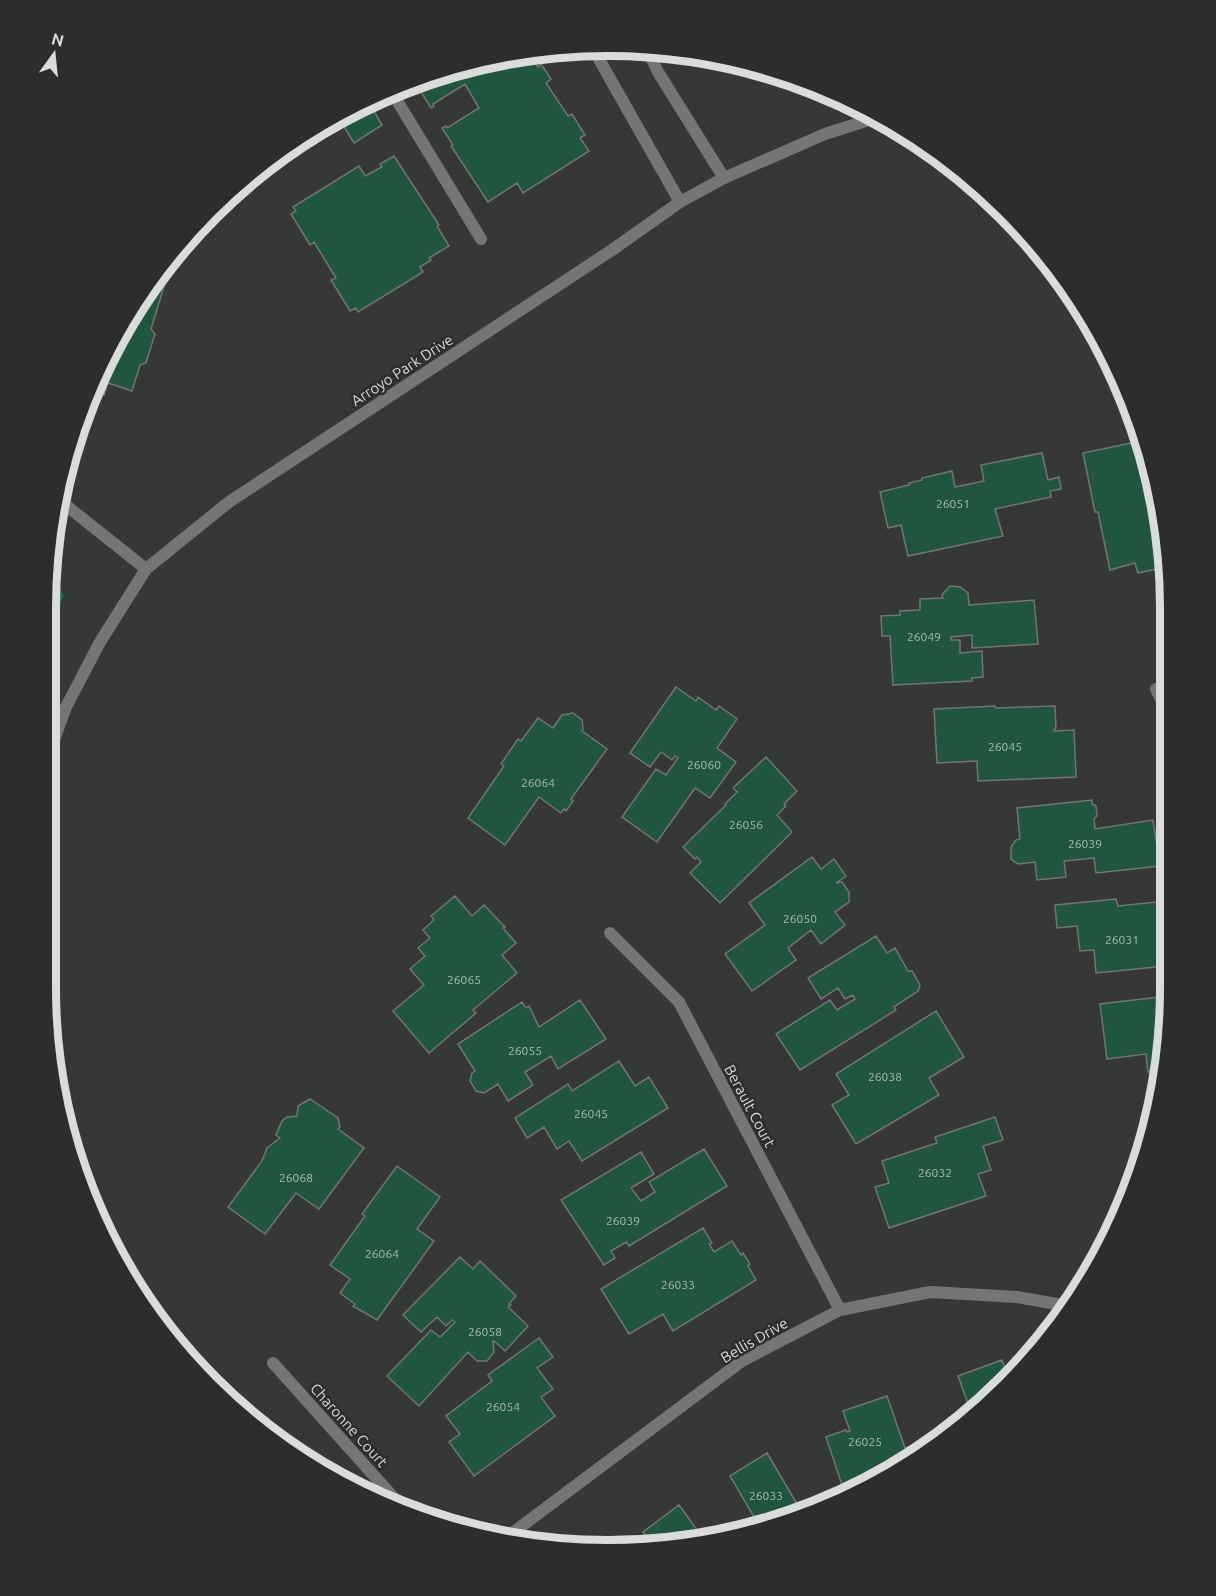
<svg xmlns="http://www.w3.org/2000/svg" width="1216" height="1596" font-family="Ubuntu,sans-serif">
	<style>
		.green { fill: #1b6c4b }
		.building { fill: #1f563d; stroke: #727573; stroke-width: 1.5 }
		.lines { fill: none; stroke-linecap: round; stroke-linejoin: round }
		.lane { stroke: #747675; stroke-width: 12 }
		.street { stroke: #747675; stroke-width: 12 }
		.labels { text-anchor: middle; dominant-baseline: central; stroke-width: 5; stroke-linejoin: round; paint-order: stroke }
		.number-label { font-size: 12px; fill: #abbab4 }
		.street-label { font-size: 15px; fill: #dadcdb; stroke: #2b2e2c }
		.rim { fill: none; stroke: #dadcdb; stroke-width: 8 }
	</style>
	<rect width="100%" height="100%" fill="#353836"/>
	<path class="green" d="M46 571 64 595 46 637Z"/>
	<path class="building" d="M538 52 542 59 535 63 538 67 541 64 551 79 546 83 568 116 572 114 585 135 580 138 589 151 523 193 517 183 488 202 451 146 453 145 442 128 446 126 447 128 479 108 465 84 433 104 434 106 431 108 414 81 498 56Z
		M735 61 751 66 738 70Z
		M368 101 382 125 354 143 338 117Z
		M394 156 439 225 437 226 449 246 429 258 431 260 420 267 423 272 358 312 356 308 350 311 331 280 336 278 314 242 310 245 291 214 296 211 293 207 359 166 365 176 382 167 380 164Z
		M154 276 166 280 151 329 155 334 146 363 140 365 132 391 108 383 104 395 91 391 103 359Z
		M1136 442 1144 481 1153 479 1166 535V567L1138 573 1135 563 1110 570 1098 512H1095L1083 453Z
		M1042 453 1048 480 1059 477 1061 489 1050 491 1051 497 995 509 1003 536 908 556 901 525 888 528 880 492 909 485V483L922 480V478L952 471 955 487 984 481 981 465Z
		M950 586 960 587 968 593 969 605 1034 600 1038 644 972 648V635L951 637V640H960V653L982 651 983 677 972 678V681L893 685 890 636H882L881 616 900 615V611L920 610V599L943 598 942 595Z
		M676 687 696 701 698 697 716 710 719 706 737 719 717 748 736 762 710 798 695 788 657 842 622 817 656 769 666 775 678 758 675 756 672 760 661 752 650 767 630 753Z
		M995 706V708L1055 706 1056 728 1054 731 1074 730 1076 777 978 781 977 761 937 763 934 709Z
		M573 713 582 720 583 729 582 731 607 749 571 799 573 801 566 811 564 809 561 813 539 797 505 845 468 818 504 766 501 764 518 739 521 741 538 718 553 728 562 715Z
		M766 757 797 791 784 804 786 806 777 815 792 832 720 903 690 873 701 862 697 857 695 859 683 847 726 805 725 804 737 792 733 788Z
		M1092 800V804L1096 806 1097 816 1094 819 1095 829 1153 820 1160 866 1096 873 1094 858 1064 861 1066 877 1037 880 1035 862 1018 864 1011 859V847L1016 840 1020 839 1017 808Z
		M812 857 821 869 834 859 846 876 836 883 842 882 849 892V902L835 912 845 925 821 944 811 930 788 948 796 960 752 991 725 954 765 925 749 903Z
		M455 896 472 916 484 905 505 927 503 928 516 943 502 955 517 973 473 1010 476 1013 429 1053 393 1011 424 985 410 969 425 956 418 948 430 938 423 930 434 920 431 916Z
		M1116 899 1118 906 1166 901V966L1096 973 1094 950 1080 951 1077 926 1057 928 1055 905Z
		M876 936 887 953 895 948 908 971H912L920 985 918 991 894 1007 896 1010 800 1070 776 1034 830 1000 837 1010 855 999 853 995 845 999 838 988 821 999 808 978Z
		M1159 997V1000L1166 999V1062L1164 1070 1148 1072 1146 1054 1107 1059 1100 1004Z
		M580 1000 606 1039 558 1069 551 1056 525 1072 533 1085 508 1101 498 1084 484 1093 476 1091 470 1081 472 1073 475 1071 458 1044 522 1002 526 1008 529 1006 539 1027Z
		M936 1011 964 1057 929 1078 939 1095 856 1144 832 1105 849 1095 836 1074Z
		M619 1061 635 1086 649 1077 668 1108 582 1161 569 1141 557 1149 544 1127 527 1138 515 1118 568 1084 572 1091Z
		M310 1099 338 1118 340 1127 338 1129 364 1148 319 1209 296 1193 265 1234 228 1207 262 1161 267 1148 280 1138 276 1135 282 1121 287 1117 297 1116 298 1106Z
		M995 1117 1003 1140 983 1146 991 1170 978 1174 986 1196 889 1228 875 1187 889 1183 882 1161 937 1143 935 1137Z
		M704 1149 727 1186 629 1246 626 1242 611 1251 615 1258 604 1265 561 1200 641 1152 654 1174 631 1188 641 1201 655 1192 649 1182Z
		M397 1166 440 1197 417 1229 434 1241 377 1320 353 1306 355 1304 340 1293 350 1279 330 1265 365 1216 362 1214Z
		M703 1228 712 1243 709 1244 714 1252 732 1241 741 1255 743 1253 750 1264 748 1266 756 1280 673 1331 663 1314 629 1334 601 1289Z
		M460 1257 473 1269 480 1261 516 1296 509 1304 511 1305 508 1307 528 1326 505 1351 494 1341H493L494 1352 487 1361H477L468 1352 419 1406 387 1376 431 1330 440 1337 455 1322 452 1320 446 1326 437 1317 421 1332 403 1315Z
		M539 1338 553 1357 537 1368 553 1389 541 1397 555 1416 474 1476 449 1442 460 1434 446 1416 492 1381 488 1375Z
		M1002 1360 1010 1382 972 1414 958 1376Z
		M887 1396 905 1448 912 1445 916 1458 845 1494 826 1437 846 1430 847 1432 850 1431 843 1411Z
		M767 1453 803 1514 789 1521 772 1524 770 1520 760 1527 730 1476Z
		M679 1505 703 1538 648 1549 653 1546 643 1532Z
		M749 1521 753 1528 730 1533Z"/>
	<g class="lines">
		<path class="lane" d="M595 46 600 61 680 202
			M647 49 658 72 724 178
			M390 89 481 239"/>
		<path class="street" d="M58 499 146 569
			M1156 689 1166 710
			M46 762 66 707 100 642 146 569 229 502 612 250 680 202 724 178 825 134 878 117
			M610 933 679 1002 840 1310
			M273 1363 403 1508
			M503 1540 742 1361 840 1310 930 1292 1017 1297 1068 1306"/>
	</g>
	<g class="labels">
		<g class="number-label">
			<text x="953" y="503">26051</text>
			<text x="924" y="636">26049</text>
			<text x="1005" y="746">26045</text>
			<text x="704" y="764">26060</text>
			<text x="538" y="782">26064</text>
			<text x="746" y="824">26056</text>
			<text x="1085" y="843">26039</text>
			<text x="800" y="918">26050</text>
			<text x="1122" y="939">26031</text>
			<text x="464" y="979">26065</text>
			<text x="525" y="1050">26055</text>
			<text x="885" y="1076">26038</text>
			<text x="591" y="1113">26045</text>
			<text x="935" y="1172">26032</text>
			<text x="296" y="1177">26068</text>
			<text x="623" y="1220">26039</text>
			<text x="382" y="1253">26064</text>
			<text x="678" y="1284">26033</text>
			<text x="485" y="1331">26058</text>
			<text x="503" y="1406">26054</text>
			<text x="865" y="1441">26025</text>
			<text x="766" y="1495">26033</text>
		</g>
		<g class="street-label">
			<text transform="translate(402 370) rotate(-33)">Arroyo Park Drive</text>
			<text transform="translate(750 1106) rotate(62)">Berault Court</text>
			<text transform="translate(754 1340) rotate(-30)">Bellis Drive</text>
			<text transform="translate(349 1425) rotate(48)">Charonne Court</text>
		</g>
	</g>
	<path d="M0 0H1216V1596H0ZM608 56H608A552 552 0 0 1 1160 608V988A552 552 0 0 1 608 1540H608A552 552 0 0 1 56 988V608A552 552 0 0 1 608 56Z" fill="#2b2e2c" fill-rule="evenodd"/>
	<path class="rim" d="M608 56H608A552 552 0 0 1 1160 608V988A552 552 0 0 1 608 1540H608A552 552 0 0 1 56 988V608A552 552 0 0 1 608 56Z"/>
	<g transform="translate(54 54) rotate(15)" stroke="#2b2e2c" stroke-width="4.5" paint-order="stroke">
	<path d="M0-4.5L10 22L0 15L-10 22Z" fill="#dadcdb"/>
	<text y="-9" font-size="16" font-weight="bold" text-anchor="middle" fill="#dadcdb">N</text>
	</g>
</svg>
